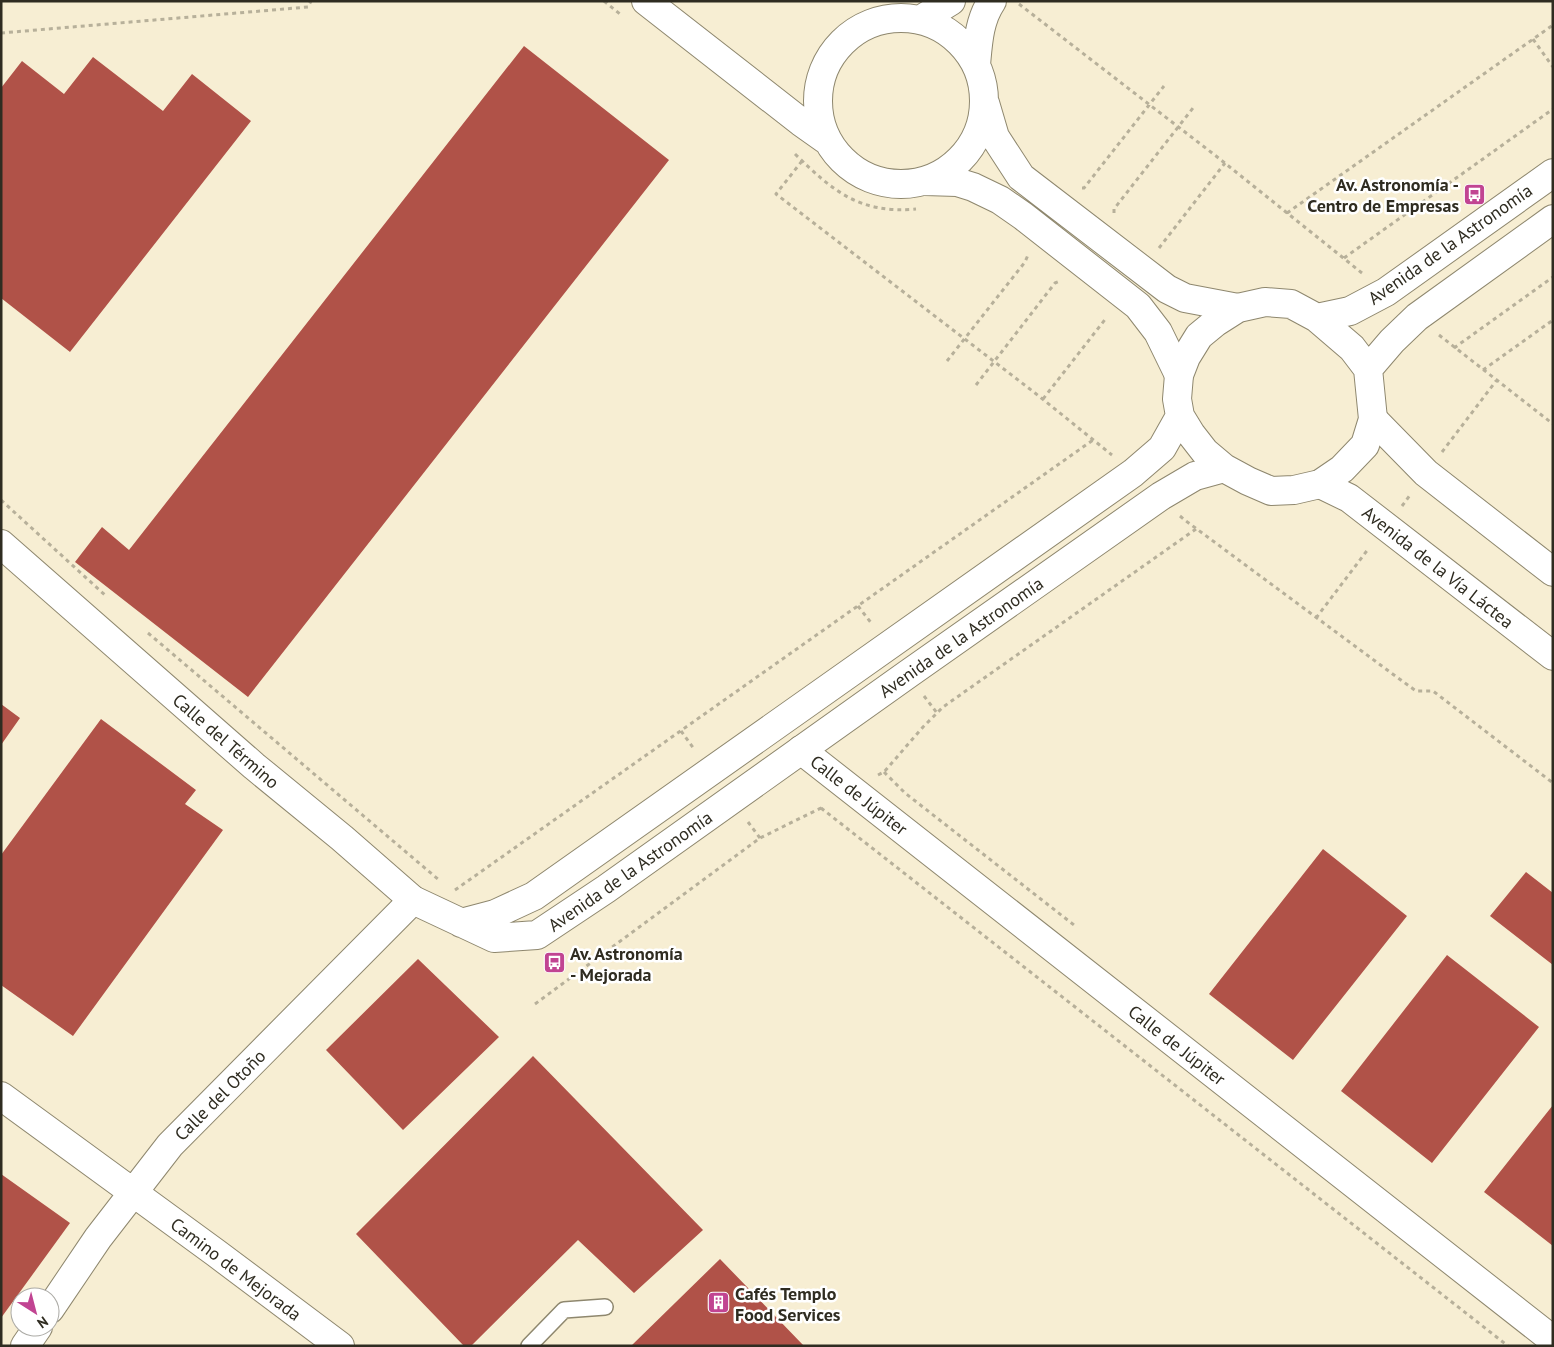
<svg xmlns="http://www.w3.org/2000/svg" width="1554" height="1347" font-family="'PT Sans',sans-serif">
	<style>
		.building { fill: #b05248 }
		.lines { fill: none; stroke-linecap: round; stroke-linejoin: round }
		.service-casing { stroke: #8e876e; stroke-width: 18 }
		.minor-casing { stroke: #8e876e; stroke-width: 30 }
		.tertiary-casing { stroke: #8e876e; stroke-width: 30 }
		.path { stroke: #b7b09a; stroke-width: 3; stroke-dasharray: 4 4; stroke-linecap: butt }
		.service { stroke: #fff; stroke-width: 15 }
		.minor { stroke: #fff; stroke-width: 28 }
		.tertiary { stroke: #fff; stroke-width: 28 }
		.labels { text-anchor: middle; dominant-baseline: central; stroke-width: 5; stroke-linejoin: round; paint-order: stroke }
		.poi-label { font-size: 18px; font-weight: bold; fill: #2f2c21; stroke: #fff; text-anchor: start }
		.street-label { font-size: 18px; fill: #2f2c21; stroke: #fff }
	</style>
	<rect width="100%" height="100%" fill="#f7eed3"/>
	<path class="building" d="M524 46 669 160 248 697 75 562 102 527 129 550Z
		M93 57 163 111 192 74 251 121 70 352 1 298V88L22 61 64 94Z
		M1 704 20 718 1 745Z
		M101 719 196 790 185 804 223 830 73 1036 1 985V855Z
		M1323 849 1407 916 1293 1060 1209 994Z
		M1526 872 1553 893V965L1490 916Z
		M1447 955 1539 1027 1432 1163 1341 1091Z
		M418 959 499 1037 403 1130 326 1050Z
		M533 1056 703 1230 634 1293 578 1240 471 1346H464L356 1234Z
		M1553 1105V1246L1484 1192Z
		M1 1174 70 1223 1 1318Z
		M720 1259 804 1346H631Z"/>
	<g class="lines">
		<defs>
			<path id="service" d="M529 1346 564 1310 605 1307"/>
			<path id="minor" d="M646 1 801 122 825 139
				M818 101a83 83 0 1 1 166 0a83 83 0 1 1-166 0Z
				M920 20 951 1
				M976 65C978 43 979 20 992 1
				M985 103 995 137 1021 177 1167 289 1185 298 1238 308
				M925 181 957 182 973 187 1000 200 1023 216 1138 306 1158 332 1179 375
				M1373 419 1426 473 1553 572
				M1320 484 1349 498 1553 656
				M801 750 1553 1340
				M1 1096 216 1253 340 1346
				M50 1309 98 1238 170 1145 413 900
				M25 1346 38 1327"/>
			<path id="tertiary" d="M1265 302 1291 304 1317 318 1352 348 1368 369 1373 419 1365 445 1342 469 1320 484 1294 490 1271 491 1248 481 1224 468 1205 452 1191 434 1180 416 1177 399 1179 375 1186 357 1199 336 1216 322 1238 308Z
				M1317 318 1350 311 1386 292 1553 173
				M1368 369 1392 341 1417 317 1553 219
				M1 544 254 766 342 838 413 900 494 938 537 935 606 889 908 674 1161 496 1195 476 1224 468
				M461 923 495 914 534 896 1133 473 1162 448 1180 416"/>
		</defs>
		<use href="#service" class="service-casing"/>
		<use href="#minor" class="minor-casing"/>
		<use href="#tertiary" class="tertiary-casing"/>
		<path class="path" d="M604 1 620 14
			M1019 4 1216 156 1362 273
			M1 33 308 7 311 1
			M1533 39 1553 67
			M795 154C833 191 859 214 916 209
			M802 161 776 194 1035 393 1112 455
			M1082 188H1084L1164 86
			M1114 213V209L1193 108
			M1287 213 1553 25
			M1159 248 1225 163
			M1344 258 1553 109
			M1439 335 1553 424
			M1454 348 1553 277
			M947 361 1025 262 1028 255
			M1483 370 1553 320
			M976 385 1055 283 1060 281
			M1043 399 1107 317
			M1442 452 1496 381
			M1 500 106 596
			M1402 506 1410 495
			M1180 516 1186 521 1394 675 1416 691H1433L1553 783
			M858 606 872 624
			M1316 618 1369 548
			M148 633 439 880
			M924 696 937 713
			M681 731 694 749
			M884 772 905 793 1074 925
			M878 775 884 772 923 727 943 707 1196 529
			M821 808 1508 1346
			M748 822 760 838
			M455 890 1093 440
			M535 1004 760 838 823 807"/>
		<use href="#service" class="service"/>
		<use href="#minor" class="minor"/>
		<use href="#tertiary" class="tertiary"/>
	</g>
	<defs>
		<symbol id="bus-square" viewBox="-11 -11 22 22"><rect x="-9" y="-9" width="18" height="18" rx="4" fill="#c14492" stroke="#fff"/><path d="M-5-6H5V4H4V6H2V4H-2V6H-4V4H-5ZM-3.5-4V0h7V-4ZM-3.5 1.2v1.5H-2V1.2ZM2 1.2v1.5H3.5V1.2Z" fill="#fff"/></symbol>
		<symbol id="building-square" viewBox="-11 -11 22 22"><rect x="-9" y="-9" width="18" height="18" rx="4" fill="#c14492" stroke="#fff"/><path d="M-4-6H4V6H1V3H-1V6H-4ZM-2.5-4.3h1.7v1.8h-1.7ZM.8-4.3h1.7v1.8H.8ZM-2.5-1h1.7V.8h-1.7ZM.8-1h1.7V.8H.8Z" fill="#fff"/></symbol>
	</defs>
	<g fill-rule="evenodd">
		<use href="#bus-square" x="1462" y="182" width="25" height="25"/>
		<use href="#bus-square" x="542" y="950" width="25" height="25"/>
		<use href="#building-square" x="706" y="1290" width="25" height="25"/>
	</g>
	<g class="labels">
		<g class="poi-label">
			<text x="1459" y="184" text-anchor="end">Av. Astronomía -<tspan x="1459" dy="21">Centro de Empresas</tspan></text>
			<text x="570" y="953">Av. Astronomía<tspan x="570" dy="21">- Mejorada</tspan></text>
			<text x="735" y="1293">Cafés Templo<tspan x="735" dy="21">Food Services</tspan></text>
		</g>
		<g class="street-label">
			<text transform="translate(1450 244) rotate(-35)">Avenida de la Astronomía</text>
			<text transform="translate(1438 567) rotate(38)">Avenida de la Vía Láctea</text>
			<text transform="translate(961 637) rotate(-35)">Avenida de la Astronomía</text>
			<text transform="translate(226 741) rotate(41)">Calle del Término</text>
			<text transform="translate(859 795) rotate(38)">Calle de Júpiter</text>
			<text transform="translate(630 871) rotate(-35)">Avenida de la Astronomía</text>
			<text transform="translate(1177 1045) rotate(38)">Calle de Júpiter</text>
			<text transform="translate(220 1095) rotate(-45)">Calle del Otoño</text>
			<text transform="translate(236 1269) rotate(37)">Camino de Mejorada</text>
		</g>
	</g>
	<rect width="1554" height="1347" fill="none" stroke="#2f2c21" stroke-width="5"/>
	<g transform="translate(35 1312) rotate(144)"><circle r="24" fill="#ffffff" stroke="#acaba6"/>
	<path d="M0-4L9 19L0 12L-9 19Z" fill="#c14492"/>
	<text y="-8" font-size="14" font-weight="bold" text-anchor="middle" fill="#2f2c21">N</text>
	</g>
</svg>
